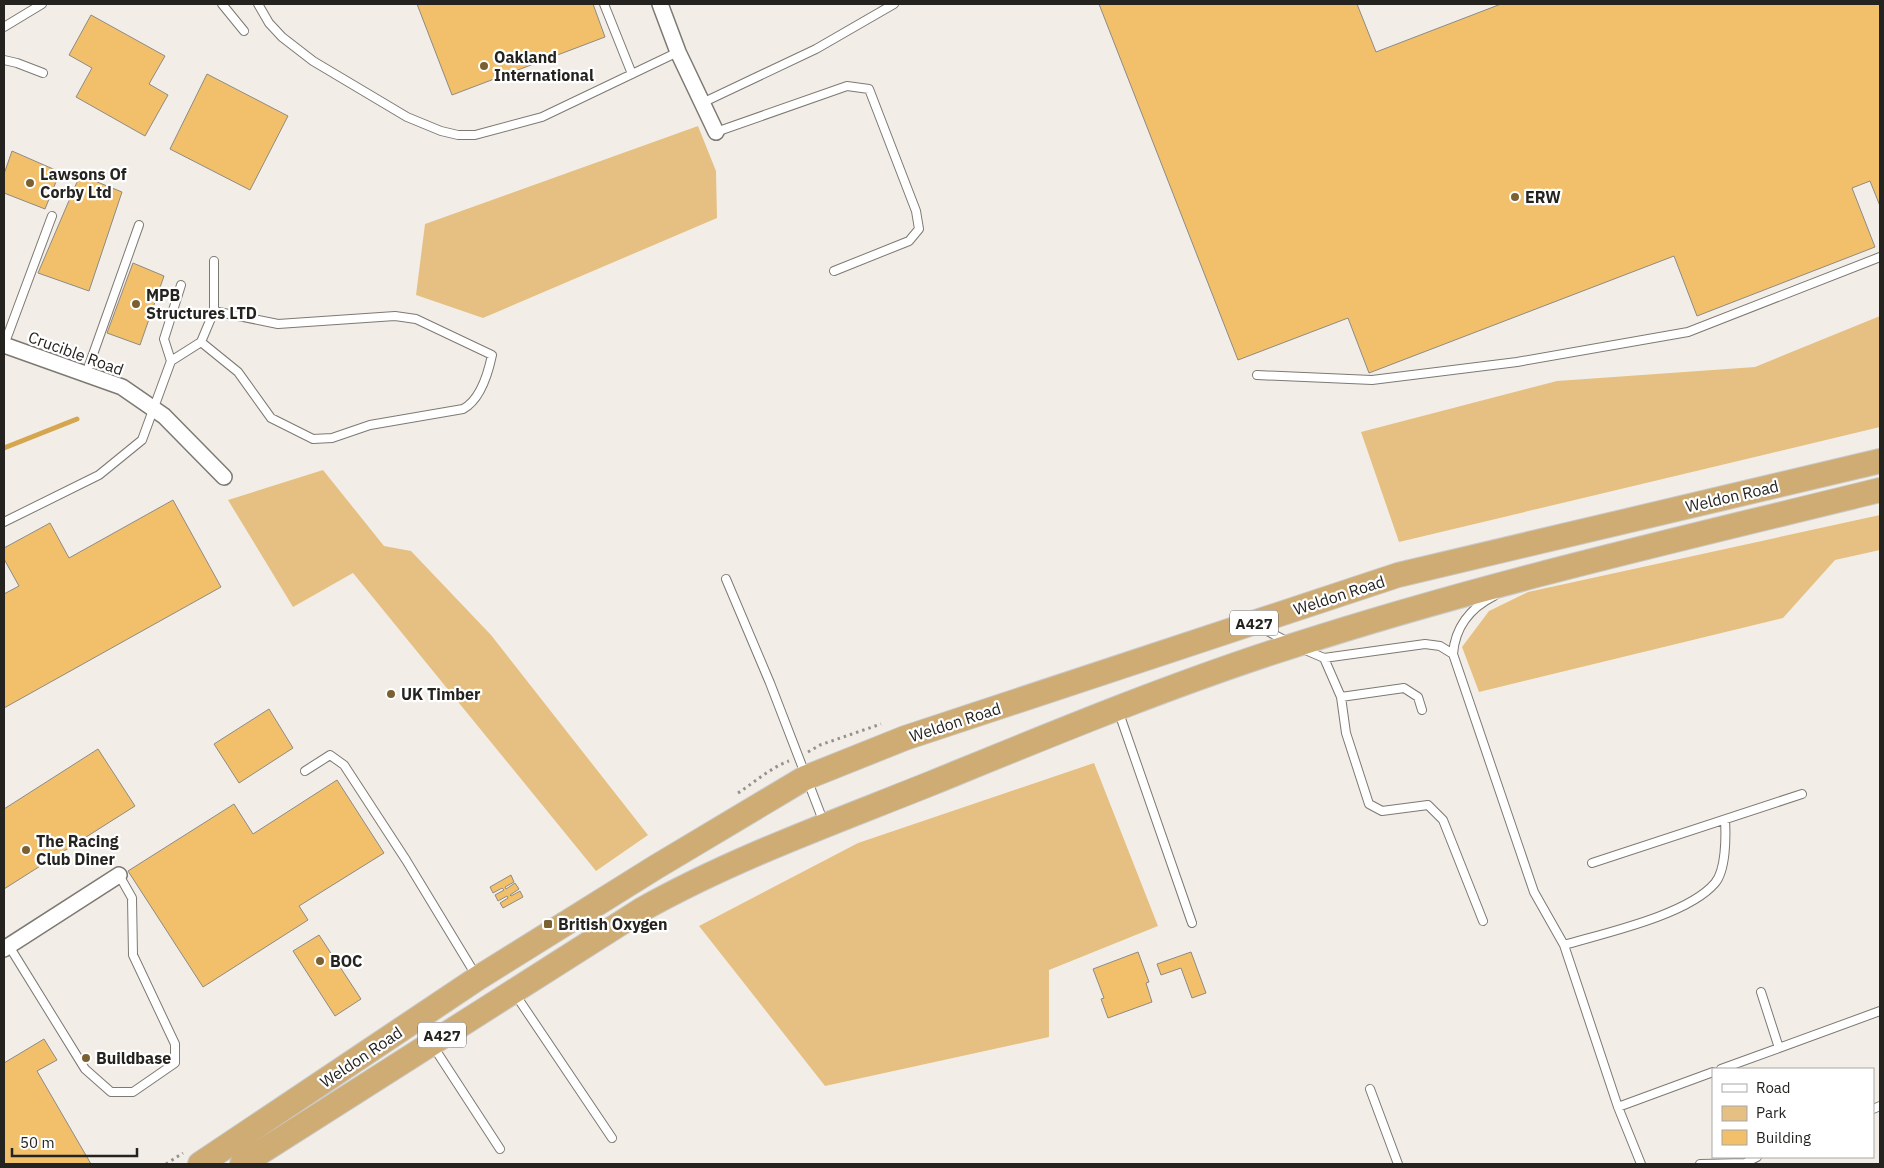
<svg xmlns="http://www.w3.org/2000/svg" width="1884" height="1168" font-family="'IBM Plex Sans',sans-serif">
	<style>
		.green { fill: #e6c083 }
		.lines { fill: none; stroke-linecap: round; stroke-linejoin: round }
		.stream { stroke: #d6a54f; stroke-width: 5 }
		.building { fill: #f2c06b; stroke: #8e8a84 }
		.service-casing { stroke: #7d7973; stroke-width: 10 }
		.minor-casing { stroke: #7d7973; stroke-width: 18 }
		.trunk-casing { stroke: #cacac9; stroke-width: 26 }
		.path { stroke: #95928d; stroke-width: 3; stroke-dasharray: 2.5 4; stroke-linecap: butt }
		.service { stroke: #fff; stroke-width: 8 }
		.minor { stroke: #fff; stroke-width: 15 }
		.trunk { stroke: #ceac74; stroke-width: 24 }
		.poi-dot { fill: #7b6032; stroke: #fff; stroke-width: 2 }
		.labels { text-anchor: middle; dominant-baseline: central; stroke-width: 4.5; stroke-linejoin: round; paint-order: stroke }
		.shield { fill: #fff; stroke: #666563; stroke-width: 1 }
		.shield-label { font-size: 15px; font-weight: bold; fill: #242320 }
		.poi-label { font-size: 16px; font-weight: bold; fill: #242320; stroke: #fff; text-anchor: start }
		.street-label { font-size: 16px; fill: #242320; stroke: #fff }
	</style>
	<rect width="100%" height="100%" fill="#f2eee7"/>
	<path class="green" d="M698 126 716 171 717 218 483 318 416 295 425 224Z
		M1880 316V427L1399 542 1361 432 1557 381 1755 367Z
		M323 470 384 546 411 551 491 635 648 835 596 871 353 573 293 607 228 500Z
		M1880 515V550L1835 560 1783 618 1479 692 1462 647 1489 611 1528 592Z
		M1094 763 1158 926 1049 970V1037L825 1086 699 926 858 843Z"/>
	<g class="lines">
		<path class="stream" d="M4 448 77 419"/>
	</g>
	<path class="building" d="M417 4H593L605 37 452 95Z
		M1099 4H1357L1376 52 1501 4H1880V206L1870 181 1852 188 1875 247 1697 316 1674 256 1369 373 1348 318 1238 360Z
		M91 15 165 56 149 84 168 95 145 136 76 97 92 68 69 55Z
		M207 74 288 116 250 190 170 149Z
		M12 151 60 172 45 209 4 193V174Z
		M80 175 122 192 89 291 38 273Z
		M133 263 164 276 140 345 107 333Z
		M173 500 221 587 4 708V594L19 586 4 559V548L50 523 69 558Z
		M269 709 293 748 239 783 214 744Z
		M98 749 135 806 4 889V809Z
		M337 780 384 853 299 906 308 920 203 987 128 871 234 804 253 834Z
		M511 875 514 882 505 887 506 889 515 883 519 889 510 895 511 896 520 891 523 897 503 908 500 903 508 898 507 896 498 901 495 895 504 890 502 888 493 893 490 887Z
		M319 935 361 999 335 1016 293 951Z
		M1138 952 1149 982 1146 983 1152 1002 1108 1018 1101 999 1104 998 1093 969Z
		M1191 952 1206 993 1192 998 1181 968 1161 975 1157 964Z
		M44 1039 57 1060 37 1071 91 1164H4V1063Z"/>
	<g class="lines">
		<defs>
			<path id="service" d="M222 4 244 31
				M258 4 269 23 282 37 313 61 407 117 441 131 458 135H475L542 117 678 52
				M604 4 632 74
				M4 27 42 4
				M4 60 17 63 43 73
				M702 103 816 49 894 4
				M716 132 847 86 869 89 916 211 919 229 909 241 834 271
				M201 342 238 372 271 418 313 439 332 438 370 425 463 409C480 400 488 374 492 355L416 319 395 316 278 324 214 311
				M4 345 52 216
				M171 361 164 339 181 285
				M86 374 139 225
				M1257 375 1372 380 1517 362 1688 332 1880 257
				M4 522 99 475 142 440 171 361 201 342 214 311V261
				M726 579 770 683 824 823
				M1494 596C1470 608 1455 628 1453 654L1534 892 1564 945 1618 1107 1641 1164
				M1258 626 1288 642
				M1303 649 1324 658 1425 644 1440 646 1453 654
				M1324 658 1341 697 1346 733 1369 804 1382 811 1428 805 1443 820 1483 921
				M1341 697 1404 688 1418 697 1422 710
				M1118 710 1192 923
				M305 771 330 755 344 765 406 860 477 977
				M1592 863 1802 794
				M1564 945C1605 933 1688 915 1715 883 1726 870 1726 837 1725 820
				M9 946 85 1069 111 1092H133L175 1063V1044L133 955 132 898 119 875
				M515 994 612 1138
				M433 1046 500 1149
				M1779 1048 1880 1011
				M1721 1069 1779 1048 1761 992
				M1370 1089 1398 1164
				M1618 1107 1713 1072
				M1873 1109 1880 1106
				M1700 1164 1745 1163 1757 1157"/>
			<path id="minor" d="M660 4 678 52 716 132
				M4 345 122 387 164 416 224 477
				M4 949 119 875"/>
			<path id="trunk" d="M200 1164 478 978 656 867 805 778 905 738 1398 575 1880 461
				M242 1164 643 909C734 858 835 822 932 783 1052 734 1172 684 1295 645 1487 583 1685 538 1880 490"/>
		</defs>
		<use href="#service" class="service-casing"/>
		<use href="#minor" class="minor-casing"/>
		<use href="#trunk" class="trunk-casing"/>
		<path class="path" d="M808 752 820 745 881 724
			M738 793C755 782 770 768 789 761
			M166 1164 183 1153"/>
		<use href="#service" class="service"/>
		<use href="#minor" class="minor"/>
		<use href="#trunk" class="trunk"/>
	</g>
	<g class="poi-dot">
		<circle cx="484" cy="66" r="5"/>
		<circle cx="30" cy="183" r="5"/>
		<circle cx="1515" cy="197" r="5"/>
		<circle cx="136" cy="304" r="5"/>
		<circle cx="391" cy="694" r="5"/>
		<circle cx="26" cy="850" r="5"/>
		<rect x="543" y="919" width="10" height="10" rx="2.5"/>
		<circle cx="320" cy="961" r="5"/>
		<circle cx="86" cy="1058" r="5"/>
	</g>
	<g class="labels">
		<g class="shield">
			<rect x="1230" y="610.5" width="48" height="25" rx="4"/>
			<rect x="418" y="1022.5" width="48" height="25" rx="4"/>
		</g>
		<g class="shield-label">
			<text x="1254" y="623">A427</text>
			<text x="442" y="1035">A427</text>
		</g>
		<g class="poi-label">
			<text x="494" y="57">Oakland<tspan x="494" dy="18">International</tspan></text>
			<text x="40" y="174">Lawsons Of<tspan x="40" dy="18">Corby Ltd</tspan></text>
			<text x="1525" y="197">ERW</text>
			<text x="146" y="295">MPB<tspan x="146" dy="18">Structures LTD</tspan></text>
			<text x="401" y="694">UK Timber</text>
			<text x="36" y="841">The Racing<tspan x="36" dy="18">Club Diner</tspan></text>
			<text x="558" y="924">British Oxygen</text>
			<text x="330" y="961">BOC</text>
			<text x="96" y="1058">Buildbase</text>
		</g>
		<g class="street-label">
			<text transform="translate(76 353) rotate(20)">Crucible Road</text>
			<text transform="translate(1732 496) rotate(-13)">Weldon Road</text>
			<text transform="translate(1339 595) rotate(-18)">Weldon Road</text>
			<text transform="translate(955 722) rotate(-18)">Weldon Road</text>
			<text transform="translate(361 1057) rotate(-34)">Weldon Road</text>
		</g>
	</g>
	<rect width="1884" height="1168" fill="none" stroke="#242320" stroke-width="10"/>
	<rect x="1712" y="1068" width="162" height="90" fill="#ffffff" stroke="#a7a7a6"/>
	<rect x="1722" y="1084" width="25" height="8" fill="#ffffff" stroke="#a7a7a6"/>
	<text x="1756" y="1093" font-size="15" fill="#242320">Road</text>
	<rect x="1722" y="1106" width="25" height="15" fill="#e6c083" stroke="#a7a7a6"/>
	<text x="1756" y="1118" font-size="15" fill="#242320">Park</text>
	<rect x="1722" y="1130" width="25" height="15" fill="#f2c06b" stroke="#a7a7a6"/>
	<text x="1756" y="1143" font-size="15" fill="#242320">Building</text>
	<path d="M12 1148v8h125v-8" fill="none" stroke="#242320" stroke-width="2.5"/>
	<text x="20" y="1148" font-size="15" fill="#242320" stroke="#ffffff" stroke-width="4" paint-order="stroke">50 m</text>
</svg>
